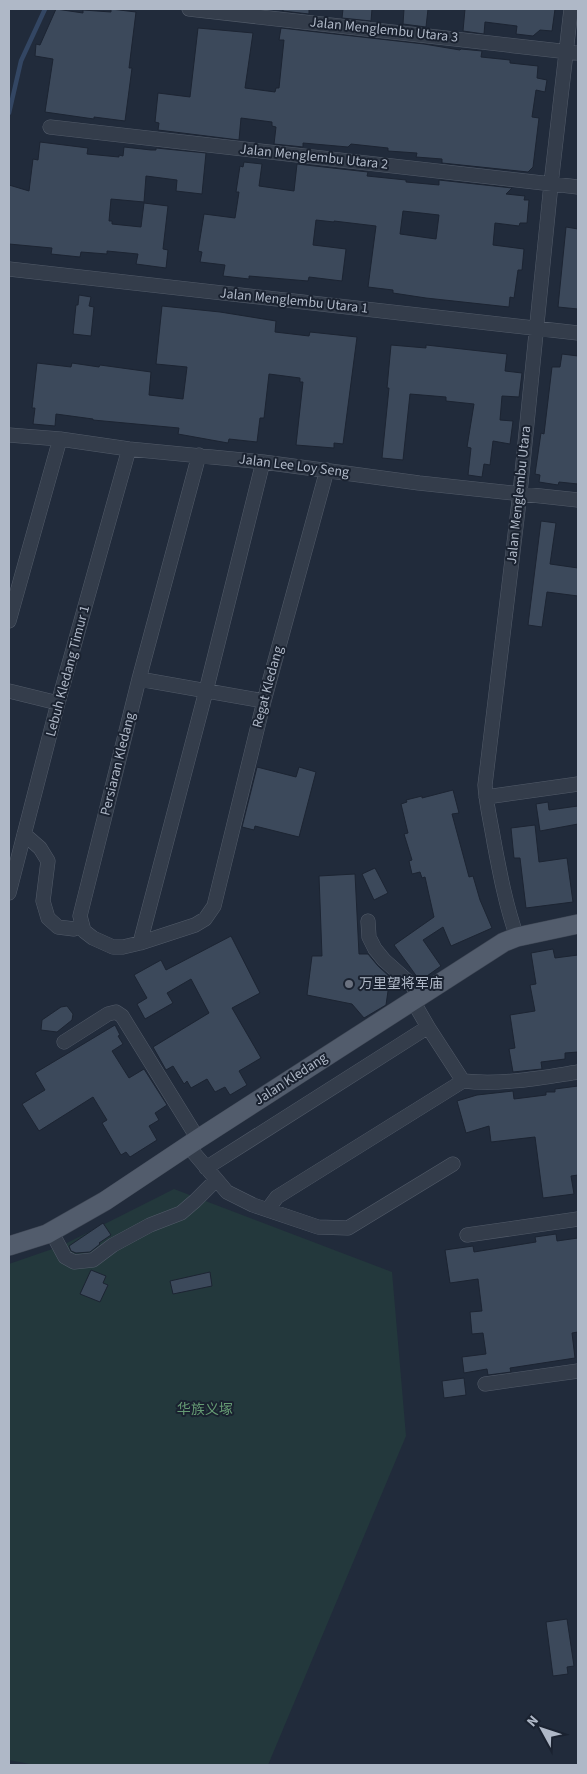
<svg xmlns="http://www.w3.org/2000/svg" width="587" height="1774" font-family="'Source Sans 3','Noto Sans SC',sans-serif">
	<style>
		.green { fill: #23383c }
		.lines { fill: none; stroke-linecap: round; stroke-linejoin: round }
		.stream { stroke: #334663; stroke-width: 4.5 }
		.building { fill: #3c495b; stroke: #1c2432; fill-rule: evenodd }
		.minor-casing { stroke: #525b69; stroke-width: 15 }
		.major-casing { stroke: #3e4654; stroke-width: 20 }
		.minor { stroke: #343d4b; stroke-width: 14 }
		.major { stroke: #525c6c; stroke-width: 19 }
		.worship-dot { fill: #6b7280; stroke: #1a2230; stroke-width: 2 }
		.labels { text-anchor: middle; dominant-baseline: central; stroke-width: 4; stroke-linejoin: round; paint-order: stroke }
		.street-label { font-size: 14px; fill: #afb8c7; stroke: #1a2230 }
		.poi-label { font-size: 14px; fill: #afb8c7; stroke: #1a2230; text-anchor: start }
		.park-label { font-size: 14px; fill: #659a73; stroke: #1a2230 }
	</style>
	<rect width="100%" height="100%" fill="#212b3b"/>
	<path class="green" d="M174 1189 392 1272 406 1436 268 1765H35L9 1760V1264L61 1246Z"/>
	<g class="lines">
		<path class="stream" d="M9 113 21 61 45 9"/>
	</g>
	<path class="building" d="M56 9 83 13V10L111 12V9L136 12 129 68H132L125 121 94 117V119L45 112 53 59 35 56 36 44 40 45Z
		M283 9H309V14L283 11Z
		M343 9H372L371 21 342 18Z
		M404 9H428L426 27 403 24Z
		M465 9H555L552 31 540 30 533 36 516 34 517 26 485 22 484 34 463 31Z
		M198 28 253 33 245 88 275 92 276 88H279L284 40H279L281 28 424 44 460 50 461 49 482 51 481 57 510 60V63L538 66 537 78 547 80 545 92 536 90 532 117 539 118 533 167 528 172 442 163V159L416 157 417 153 388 151V148L351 144 348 147 303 143V147L274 144 276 127 272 126V122L241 118 239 140 158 130 159 123 155 122 158 93 190 97Z
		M40 142 88 148 87 154 119 157V155L123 156 124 147 151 150H156V148L206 153 202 194 176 191 177 180 146 176 144 202 111 199 109 221H112V224L141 227 144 203 168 206 163 249 168 250 166 268 136 264 138 254 107 251V254L81 252 80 257 51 254 52 248 9 244V185L29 191 33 159 38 160Z
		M244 162 262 164 259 186 294 191 297 164 368 172 367 176 406 180V182L439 185V180L512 188 506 194 525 196 524 200H529L527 223H520L519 226 495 223 493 245 524 249 522 270H518L514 298 510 297 509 307 426 298 393 293V290L368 287 376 226 334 221V222L316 220 313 245 346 249 342 281 309 277 308 281 249 276V279L223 276 225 265 200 262 202 252 198 251 204 214 235 218 239 192H236L240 166 243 167ZM403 211 439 215 436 239 400 234Z
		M566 227 578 229V309L558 307Z
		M79 295 91 297 89 306 94 307 91 336 73 334 76 305H78Z
		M162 306 220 312 276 321 275 332 309 336 310 332 357 337 343 444 334 443V448L296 445 303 382H300V378L269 374 264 418H260L257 442 229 439 228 443 178 434 179 428 93 420V419L56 414 55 426 33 424 35 408H32L37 363 71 367 72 363 99 367 100 365 151 372 149 395 183 399 187 367 156 364Z
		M391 345 426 348V345L507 354 505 371 522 373 519 397 502 396 500 420 513 421 510 444 493 441 490 465 484 464 482 477 468 475 471 448 467 447 474 404 446 401V397L410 394 403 460 382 458 389 388H387Z
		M562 354 578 356V484L559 482 558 485 539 482 540 475 535 474 541 433 544 434 552 367H560Z
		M541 521 556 523 550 564 578 568V596L547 592 542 627 528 625Z
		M257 767 296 777 299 767 316 772 299 837 255 826 254 830 242 827Z
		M453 790 459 813 452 814 469 877 473 876 480 900 492 928 451 946 443 927 423 940 441 966 420 981 394 945 434 917 425 877 422 878 420 872 412 874 409 861 412 860 404 834 408 833 401 804 407 802 406 800 422 796V798Z
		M548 802 549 810 578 806V824L540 831 536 804Z
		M535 825 539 862 567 858 573 902 526 908 520 858H514L511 828Z
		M375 868 388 893 374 900 362 874Z
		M355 874 359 954H368L378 966 390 977 386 1005 364 1018 352 1004 307 995 312 956H322L319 876Z
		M231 936 260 993 232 1008 261 1058 239 1071 247 1085 230 1095 225 1087 215 1092 207 1079 191 1088 187 1081 184 1084 173 1066 166 1070 153 1047 209 1013 191 979 167 993 173 1003 145 1019 137 1004 147 998 134 975 161 960 166 970Z
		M553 949 555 958 578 955V1052L565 1053V1059L541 1062 542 1069 513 1072 509 1049 515 1048 510 1015 535 1011 530 985 536 984 531 953Z
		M67 1006 73 1014 72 1020 57 1032 41 1030 42 1020 61 1007Z
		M115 1025 120 1035 118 1036 123 1044 112 1051 129 1078 144 1069 167 1105 155 1113 159 1120 149 1126 157 1140 130 1157 126 1152 121 1155 102 1123 107 1120 93 1097 39 1131 22 1104 45 1090 35 1073Z
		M578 1086V1175L571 1176 574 1194 543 1198 535 1137 491 1142 489 1126 466 1133 457 1101 477 1095 513 1091 514 1099 546 1095V1092H555V1089Z
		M103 1223 111 1235 99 1243 100 1244 90 1252 76 1253 71 1251 69 1246Z
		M556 1234 557 1241 578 1238V1332L572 1333 575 1358 510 1368 511 1372 488 1375 487 1369 464 1373 462 1357 486 1354 483 1333 472 1334 470 1312 482 1311 478 1279 450 1283 445 1250 473 1246 474 1252 536 1242 535 1237Z
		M91 1270 106 1276 103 1283 108 1285 100 1302 80 1294Z
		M210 1272 212 1286 173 1294 170 1281Z
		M464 1378 466 1395 444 1398 442 1381Z
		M567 1619 574 1666 567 1667 568 1674 553 1676 546 1622Z"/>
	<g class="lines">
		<defs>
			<path id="minor" d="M189 9 578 53
				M50 127 578 187
				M9 269 578 333
				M9 435 60 439 129 449 263 462 419 483 578 500
				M199 455 139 679 80 916 84 931 93 938 113 947H123L140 943 195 925 205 919 214 906 264 701 327 470
				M9 621 60 439
				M139 679 264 701
				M9 691 58 703
				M486 797 578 784
				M24 834 40 848 48 861 43 901 48 918 58 927 74 929 81 925
				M9 893 58 703 129 449
				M368 921 369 937 375 949 384 960 411 984 420 997
				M517 937C506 906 500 874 494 842 491 823 486 804 485 785L520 493 551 184 571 9
				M140 943 206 691 263 462
				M428 1027 463 1081
				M64 1042 108 1014 116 1012 122 1016 198 1139
				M188 1146 227 1192 253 1205 318 1227 348 1228 453 1164
				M206 1168 428 1027 413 1001
				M268 1209 277 1197 463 1081C503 1085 539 1078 578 1072
				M51 1231 65 1257 74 1262 93 1260 113 1245 150 1225 181 1213 195 1201 216 1180
				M467 1235 578 1219
				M485 1384 578 1371"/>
			<path id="major" d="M9 1246 47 1234 105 1201 198 1139 504 942 517 937 578 924"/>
		</defs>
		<use href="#minor" class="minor-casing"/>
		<use href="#major" class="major-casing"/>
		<use href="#minor" class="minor"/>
		<use href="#major" class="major"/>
	</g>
	<circle class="worship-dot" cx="349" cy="984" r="5"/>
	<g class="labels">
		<g class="street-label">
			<text transform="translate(384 30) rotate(6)">Jalan Menglembu Utara 3</text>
			<text transform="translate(314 157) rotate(6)">Jalan Menglembu Utara 2</text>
			<text transform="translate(294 301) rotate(6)">Jalan Menglembu Utara 1</text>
			<text transform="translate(294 466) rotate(7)">Jalan Lee Loy Seng</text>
			<text transform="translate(519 495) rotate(-84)">Jalan Menglembu Utara</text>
			<text transform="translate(68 671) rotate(-75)">Lebuh Kledang Timur 1</text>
			<text transform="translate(268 687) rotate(-75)">Regat Kledang</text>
			<text transform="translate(118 764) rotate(-76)">Persiaran Kledang</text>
			<text transform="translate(291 1079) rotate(-33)">Jalan Kledang</text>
		</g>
		<g class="poi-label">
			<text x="359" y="984">万里望将军庙</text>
		</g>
		<g class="park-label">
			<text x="205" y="1410">华族义塚</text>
		</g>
	</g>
	<rect width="587" height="1774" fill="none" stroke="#afb8c7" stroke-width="20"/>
	<g transform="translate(542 1729) rotate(310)" stroke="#1a2230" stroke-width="4" paint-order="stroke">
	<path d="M0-4L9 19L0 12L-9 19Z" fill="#afb8c7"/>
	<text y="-8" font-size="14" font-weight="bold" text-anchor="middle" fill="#afb8c7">N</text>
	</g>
</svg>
